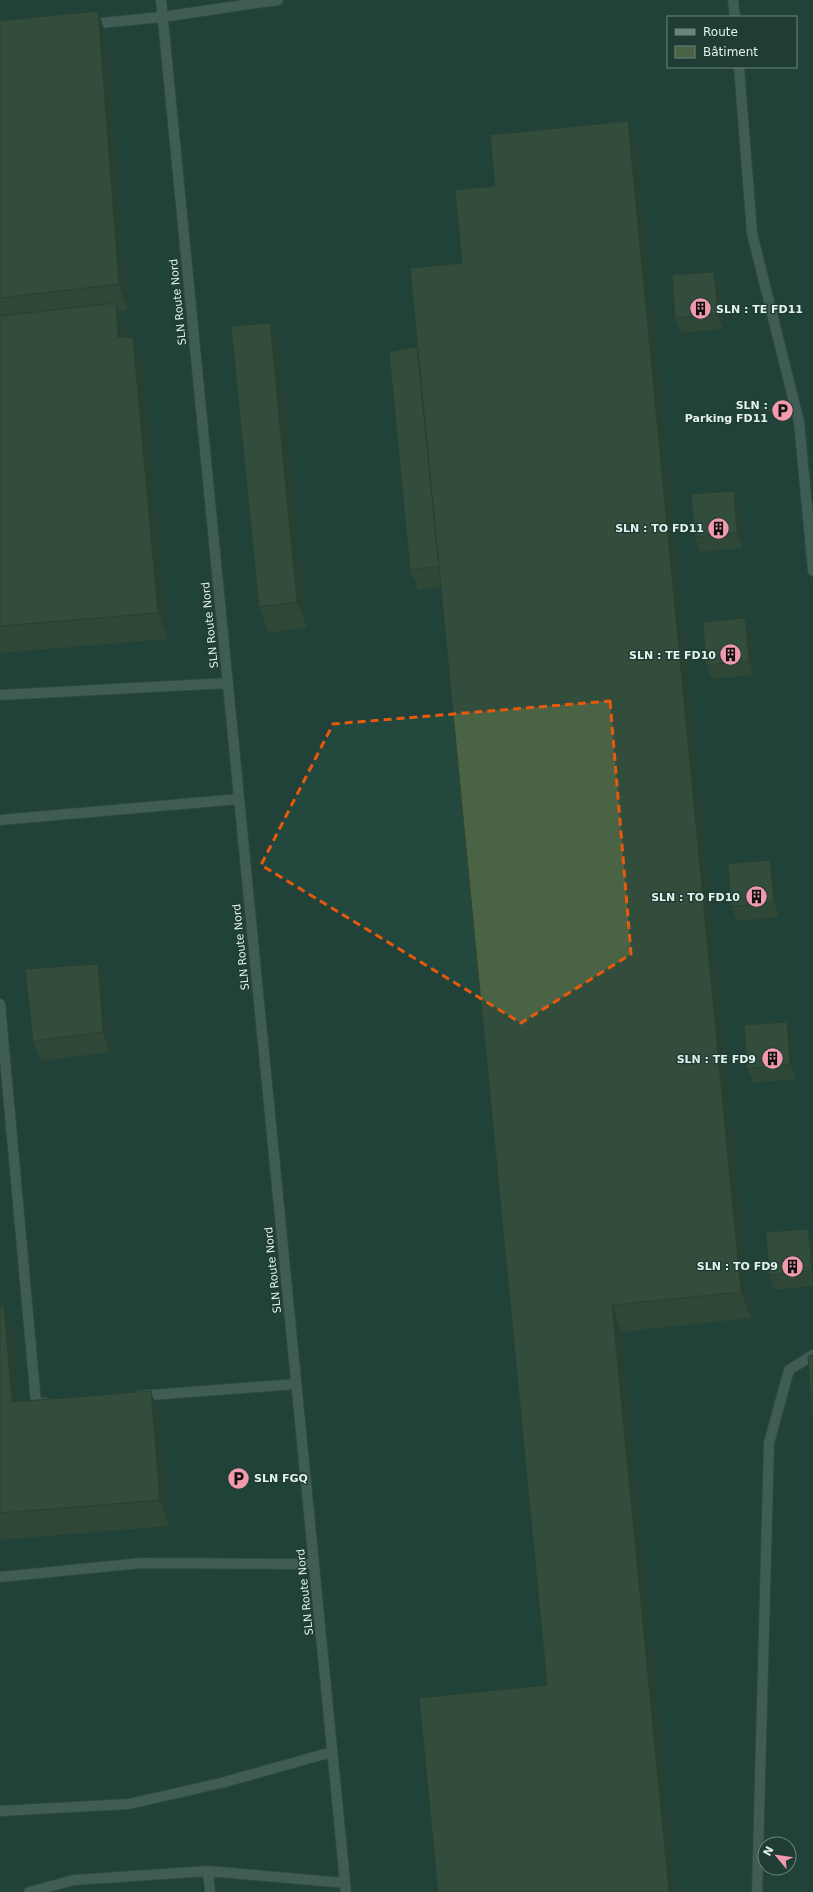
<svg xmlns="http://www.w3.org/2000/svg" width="813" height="1892" font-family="'DejaVu Sans',sans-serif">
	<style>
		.built { fill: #23493f; fill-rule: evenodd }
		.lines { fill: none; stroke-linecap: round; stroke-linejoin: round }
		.minor-casing { stroke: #3e5a52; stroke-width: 12 }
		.minor { stroke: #66867c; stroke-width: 10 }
		.wall { fill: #40553a }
		.shaded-wall { fill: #344530 }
		.building { fill: #4a6344; stroke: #344530 }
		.marked { fill: none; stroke: #e8590c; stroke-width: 3; stroke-dasharray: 8 5; stroke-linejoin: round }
		.labels { text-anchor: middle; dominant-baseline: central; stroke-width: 3; stroke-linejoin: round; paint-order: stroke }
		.street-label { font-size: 11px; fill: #e1f2ec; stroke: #1f3d34 }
		.poi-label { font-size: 11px; font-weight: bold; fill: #e1f2ec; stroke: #1f3d34; text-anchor: end }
	</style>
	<rect width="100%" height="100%" fill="#1f3d34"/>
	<path class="built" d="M0 0H813V1892H0ZM668 17H796V67H668ZM765 1844H789V1868H765Z"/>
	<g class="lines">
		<defs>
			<path id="minor" d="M161 0 346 1892
				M733 0 735 17
				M90 24 162 17 278 0
				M739 67 752 233 799 422 813 571
				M0 695 228 683
				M0 820 239 799
				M0 1004 36 1403H45
				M138 1396 296 1384
				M0 1577 142 1563 314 1564
				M0 1811 129 1804 221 1783 332 1752
				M208 1871 210 1892
				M29 1892 74 1880 208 1871 345 1883
				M757 1892 769 1443 789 1370 813 1355"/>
		</defs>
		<use href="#minor" class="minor-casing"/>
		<use href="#minor" class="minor"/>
	</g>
	<path class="wall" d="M0 21 107 37 128 310 119 311 126 329V338H133L143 364 168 639 0 653Z
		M628 121 637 147 751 1318 622 1332 676 1892H438L547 1685 441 587 418 590 410 570 417 347 462 263 495 186Z
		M714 272 720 287 723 329 681 333 675 318Z
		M270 323 280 349 307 628 269 633 259 607Z
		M734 491 739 505 743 548 700 552 695 537Z
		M751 633 754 675 711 679 706 665Z
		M770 860 775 875 779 917 736 921 731 907Z
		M98 964 106 984 110 1052 41 1061 33 1041Z
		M792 1036 796 1079 753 1083 747 1069Z
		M808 1229 813 1242V1286L774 1290 769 1275Z
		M0 1307 14 1332 19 1402 160 1417 169 1526 0 1540Z"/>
	<path class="shaded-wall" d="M98 11 107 37 128 310 119 284Z
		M628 121 637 147 751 1318 741 1292Z
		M714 272 720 287 723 329 718 314Z
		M116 303 126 329 127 363 118 337Z
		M270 323 280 349 307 628 297 602Z
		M133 338 143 364 168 639 158 613Z
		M734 491 739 505 743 548 737 533Z
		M745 618 751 633 754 675 749 661Z
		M770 860 775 875 779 917 774 902Z
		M98 964 106 984 110 1052 103 1032Z
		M787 1022 792 1036 796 1079 790 1064Z
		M808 1229 813 1242V1274L812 1271Z
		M612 1305 622 1332 676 1892H669Z
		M4 1306 14 1332 21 1428 12 1402Z
		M151 1391 160 1417 169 1526 160 1500Z"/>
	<path class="building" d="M98 11 119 284 0 298V21Z
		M628 121 741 1292 612 1305 669 1892H438L419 1698 547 1685 410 268 462 263 455 190 495 186 490 135Z
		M714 272 718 314 675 318 672 275Z
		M116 303 118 337 133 338 158 613 0 626V316Z
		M270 323 297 602 259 607 231 326Z
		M417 347 439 566 410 570 389 352Z
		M734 491 737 533 695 537 691 494Z
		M745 618 749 661 706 665 703 622Z
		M770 860 774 902 731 907 728 864Z
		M98 964 103 1032 33 1041 25 969Z
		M787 1022 790 1064 747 1069 744 1025Z
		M808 1229 812 1271 769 1275 766 1232Z
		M4 1306 12 1402 151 1391 160 1500 0 1513V1307Z
		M813 1355V1414H812L808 1356Z"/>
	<path d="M0 0H813V1892H0ZM610 701 631 954 521 1023 261 865 333 724Z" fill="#1f3d34" fill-opacity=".55" fill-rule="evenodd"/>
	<path class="marked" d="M610 701 631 954 521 1023 261 865 333 724Z"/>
	<defs>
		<symbol id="building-disc" viewBox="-11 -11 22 22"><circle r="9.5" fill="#f29aad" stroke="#1f3d34"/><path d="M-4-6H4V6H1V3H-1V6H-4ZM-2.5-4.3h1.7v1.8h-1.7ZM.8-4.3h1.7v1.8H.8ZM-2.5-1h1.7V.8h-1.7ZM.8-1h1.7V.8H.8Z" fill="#111"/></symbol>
		<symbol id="parking-disc" viewBox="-11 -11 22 22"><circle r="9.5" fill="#f29aad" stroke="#1f3d34"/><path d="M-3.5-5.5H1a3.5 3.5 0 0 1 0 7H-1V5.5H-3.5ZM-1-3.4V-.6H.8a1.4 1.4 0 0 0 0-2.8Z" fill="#111"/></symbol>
	</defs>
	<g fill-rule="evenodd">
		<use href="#building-disc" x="688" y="296" width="25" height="25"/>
		<use href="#parking-disc" x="770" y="398" width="25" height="25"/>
		<use href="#building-disc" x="706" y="516" width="25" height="25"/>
		<use href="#building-disc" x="718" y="642" width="25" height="25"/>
		<use href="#building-disc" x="744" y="884" width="25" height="25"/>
		<use href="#building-disc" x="760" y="1046" width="25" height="25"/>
		<use href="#building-disc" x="780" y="1254" width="25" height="25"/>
		<use href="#parking-disc" x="226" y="1466" width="25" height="25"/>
	</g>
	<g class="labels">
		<g class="street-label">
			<text transform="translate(178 302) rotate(-96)">SLN Route Nord</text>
			<text transform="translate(210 625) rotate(-96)">SLN Route Nord</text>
			<text transform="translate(241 947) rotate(-96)">SLN Route Nord</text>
			<text transform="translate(273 1270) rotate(-96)">SLN Route Nord</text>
			<text transform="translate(305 1592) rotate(-96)">SLN Route Nord</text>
		</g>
		<g class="poi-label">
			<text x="716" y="309" text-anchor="start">SLN : TE FD11</text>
			<text x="768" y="405">SLN :<tspan x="768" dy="13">Parking FD11</tspan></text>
			<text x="704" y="528">SLN : TO FD11</text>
			<text x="716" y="655">SLN : TE FD10</text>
			<text x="740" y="897">SLN : TO FD10</text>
			<text x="756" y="1059">SLN : TE FD9</text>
			<text x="778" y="1266">SLN : TO FD9</text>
			<text x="254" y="1478" text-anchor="start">SLN FGQ</text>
		</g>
	</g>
	<rect x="667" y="16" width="130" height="52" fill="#1f3d34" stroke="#6d857e"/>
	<rect x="675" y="29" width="20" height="6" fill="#66867c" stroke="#6d857e"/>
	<text x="703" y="36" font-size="12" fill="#e1f2ec">Route</text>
	<rect x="675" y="46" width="20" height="12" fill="#4a6344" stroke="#6d857e"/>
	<text x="703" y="56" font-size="12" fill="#e1f2ec">Bâtiment</text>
	<g transform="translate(777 1856) rotate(299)"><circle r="19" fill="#1f3d34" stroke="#6d857e"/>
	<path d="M0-3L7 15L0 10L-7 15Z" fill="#f29aad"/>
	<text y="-6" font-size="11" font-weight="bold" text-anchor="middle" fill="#e1f2ec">N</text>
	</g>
</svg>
